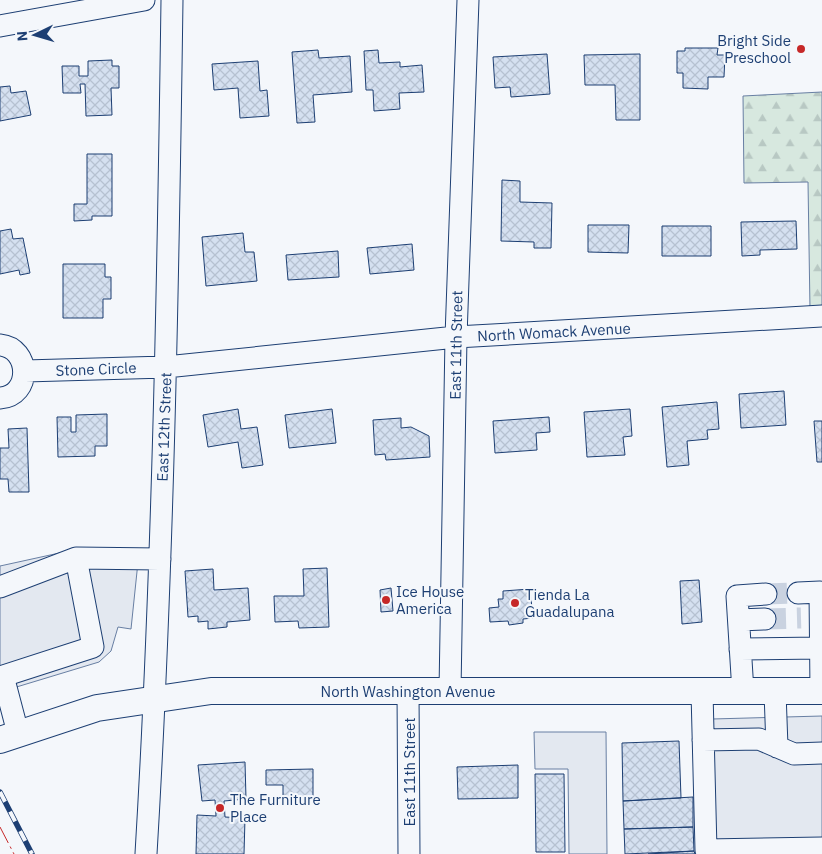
<svg xmlns="http://www.w3.org/2000/svg" width="822" height="854" font-family="'IBM Plex Sans',sans-serif">
	<style>
		.forest { fill: url(#forest-firs); stroke: #687fa3 }
		.parking { fill: #e3e8f0; stroke: #687fa3 }
		.building { fill: url(#building-cross-hatch); stroke: #1d3f73 }
		.lines { fill: none; stroke-linecap: round; stroke-linejoin: round }
		.minor-tunnel { stroke: #c9d2e0; stroke-width: 21; stroke-dasharray: 21 11; stroke-linecap: butt }
		.minor-casing { stroke: #1d3f73; stroke-width: 23 }
		.major-casing { stroke: #1d3f73; stroke-width: 28 }
		.minor { stroke: #f4f7fb; stroke-width: 21 }
		.major { stroke: #f4f7fb; stroke-width: 26 }
		.rail-casing { stroke: #1d3f73; stroke-width: 5.5 }
		.rail { stroke: #f4f7fb; stroke-width: 4; stroke-dasharray: 11; stroke-linecap: butt }
		.power { stroke: #c62828; stroke-width: 1; stroke-dasharray: 18 4 2.5 4; stroke-linecap: butt }
		.poi-dot { fill: #c62828; stroke: #f4f7fb; stroke-width: 2 }
		.labels { text-anchor: middle; dominant-baseline: central; stroke-width: 4; stroke-linejoin: round; paint-order: stroke }
		.poi-label { font-size: 15px; fill: #1d3f73; stroke: #f4f7fb; text-anchor: start }
		.street-label { font-size: 15px; fill: #1d3f73; stroke: #f4f7fb }
	</style>
	<defs>
		<pattern id="forest-firs" width="22" height="20" patternUnits="userSpaceOnUse" patternTransform="scale(1.25)"><rect width="22" height="20" fill="#d7e8df"/><path d="M5 1l3.5 6h-7zM16 11l3.5 6h-7z" fill="#b8c8c3"/></pattern>
		<pattern id="building-cross-hatch" width="8" height="8" patternUnits="userSpaceOnUse" patternTransform="scale(1.25)"><rect width="8" height="8" fill="#d5e0f0"/><path d="M0 0l8 8M0 8l8-8" fill="none" stroke="#b6c1d1"/></pattern>
	</defs>
	<rect width="100%" height="100%" fill="#f4f7fb"/>
	<path class="forest" d="M822 92V309L810 310 808 182 744 183 743 96Z"/>
	<path class="parking" d="M73 550 138 562 131 629 118 627 111 651 99 662 0 692V566Z
		M822 716V845L716 847 712 719Z
		M534 732H606L607 854H569L568 769H535Z"/>
	<path class="building" d="M685 48H718L717 55H725L724 77H708V89L683 88V73H677V51H685Z
		M318 50 319 58 350 56 352 92 313 95 315 122 297 123 292 52Z
		M378 50 379 63 400 62V67L422 65 424 92 399 93 400 109 374 111 373 90H366L364 51Z
		M547 54 550 94 511 97 510 87 495 88 493 57Z
		M640 54V120H616L615 85H585L584 55Z
		M112 60V66H119V88H111L112 115 86 116 85 84H80L81 93H63L62 66H79V76H88V61Z
		M258 61 260 91 267 90 269 116 240 118 238 88 214 90 212 64Z
		M10 86 11 93 26 91 31 115 0 121V87Z
		M87 154H112V216H92V220L74 221V204H87Z
		M502 180 520 181V202L552 203 551 248H534V242L501 241Z
		M796 221 797 249 760 250V255L742 256 741 222Z
		M588 225H629L628 253 588 252Z
		M662 226H711V256H662Z
		M11 229 13 239 23 238 30 273 20 275 19 270 0 274V231Z
		M243 233 245 252H254L257 281 206 286 202 237Z
		M412 244 414 270 370 274 367 248Z
		M338 251 339 277 288 280 286 255Z
		M63 264H105V277H111V299H103V318H63Z
		M784 391 786 425 741 428 739 394Z
		M717 402 719 429 707 430 708 439 687 441 689 465 667 467 662 407Z
		M238 409 241 429 257 427 263 465 242 468 238 442 208 447 203 415Z
		M332 409 336 443 289 448 285 415Z
		M630 409 632 436 623 437 625 455 587 457 584 412Z
		M107 414V446H95V456L58 457 57 417H71V432H76V415Z
		M549 417 550 432 536 433 537 450 495 453 493 421Z
		M401 418V428L411 427 429 436 430 457 386 460 385 454 375 455 373 420Z
		M814 421H822V462H817Z
		M27 428 29 492H9L8 479H0V448H9L8 429Z
		M327 568 329 627 299 628 298 621 275 622 274 596H304L303 569Z
		M213 569 214 590 248 588 250 620 227 622V627L208 629V621L198 622V616L188 617 185 571Z
		M699 580 702 622 682 624 680 581Z
		M391 588 393 611 381 612 380 590Z
		M530 589 533 618 523 619V623L509 625 508 621 490 622 489 608 499 607 498 599H503V591Z
		M679 741 681 798 623 801 622 743Z
		M245 762 246 799 224 801 225 817 245 818 244 854H196L197 815 216 816 215 800 202 801 198 765Z
		M518 765V798L458 799 457 767Z
		M313 769V798H283V785H266V770Z
		M535 774H564L565 852H536Z
		M693 797V827L624 829 623 801Z
		M693 827 694 851 625 854 624 829Z
		M694 851 695 854H648Z"/>
	<g class="lines">
		<path class="minor-tunnel" d="M766 594 798 593
			M765 619 801 618"/>
		<defs>
			<path id="minor" d="M0 26 144 0
				M0 345C31 348 32 396 0 398
				M25 371 166 367 456 337 822 316
				M0 587 76 558
				M798 593 820 592 821 691
				M739 620 765 619
				M740 649 820 648
				M408 690 409 854
				M450 691 456 337 468 0
				M702 692 706 850 822 848
				M743 692 737 596 766 594
				M775 692 777 747
				M18 733 3 676 93 647 76 558 160 559
				M703 740 759 739 794 754 822 753
				M146 854C163 570 168 285 172 0"/>
			<path id="major" d="M0 740 97 708 211 691H822"/>
		</defs>
		<use href="#minor" class="minor-casing"/>
		<use href="#major" class="major-casing"/>
		<use href="#minor" class="minor"/>
		<use href="#major" class="major"/>
		<defs>
			<path id="rail" d="M0 792 32 854"/>
		</defs>
		<use href="#rail" class="rail-casing"/>
		<use href="#rail" class="rail"/>
		<path class="power" d="M0 827 14 854"/>
	</g>
	<g class="poi-dot">
		<circle cx="801" cy="49" r="5"/>
		<circle cx="386" cy="600" r="5"/>
		<circle cx="515" cy="603" r="5"/>
		<circle cx="220" cy="808" r="5"/>
	</g>
	<g class="labels">
		<g class="poi-label">
			<text x="791" y="40" text-anchor="end">Bright Side<tspan x="791" dy="17">Preschool</tspan></text>
			<text x="396" y="591">Ice House<tspan x="396" dy="17">America</tspan></text>
			<text x="525" y="594">Tienda La<tspan x="525" dy="17">Guadalupana</tspan></text>
			<text x="230" y="799">The Furniture<tspan x="230" dy="17">Place</tspan></text>
		</g>
		<g class="street-label">
			<text transform="translate(554 332) rotate(-3)">North Womack Avenue</text>
			<text transform="translate(456 345) rotate(-89)">East 11th Street</text>
			<text transform="translate(96 369) rotate(-2)">Stone Circle</text>
			<text transform="translate(164 427) rotate(-88)">East 12th Street</text>
			<text x="408" y="691">North Washington Avenue</text>
			<text transform="translate(409 772) rotate(-90)">East 11th Street</text>
		</g>
	</g>
	<g transform="translate(35 35) rotate(265)" stroke="#f4f7fb" stroke-width="4" paint-order="stroke">
	<path d="M0-4L9 19L0 12L-9 19Z" fill="#1d3f73"/>
	<text y="-8" font-size="14" font-weight="bold" text-anchor="middle" fill="#1d3f73">N</text>
	</g>
</svg>
